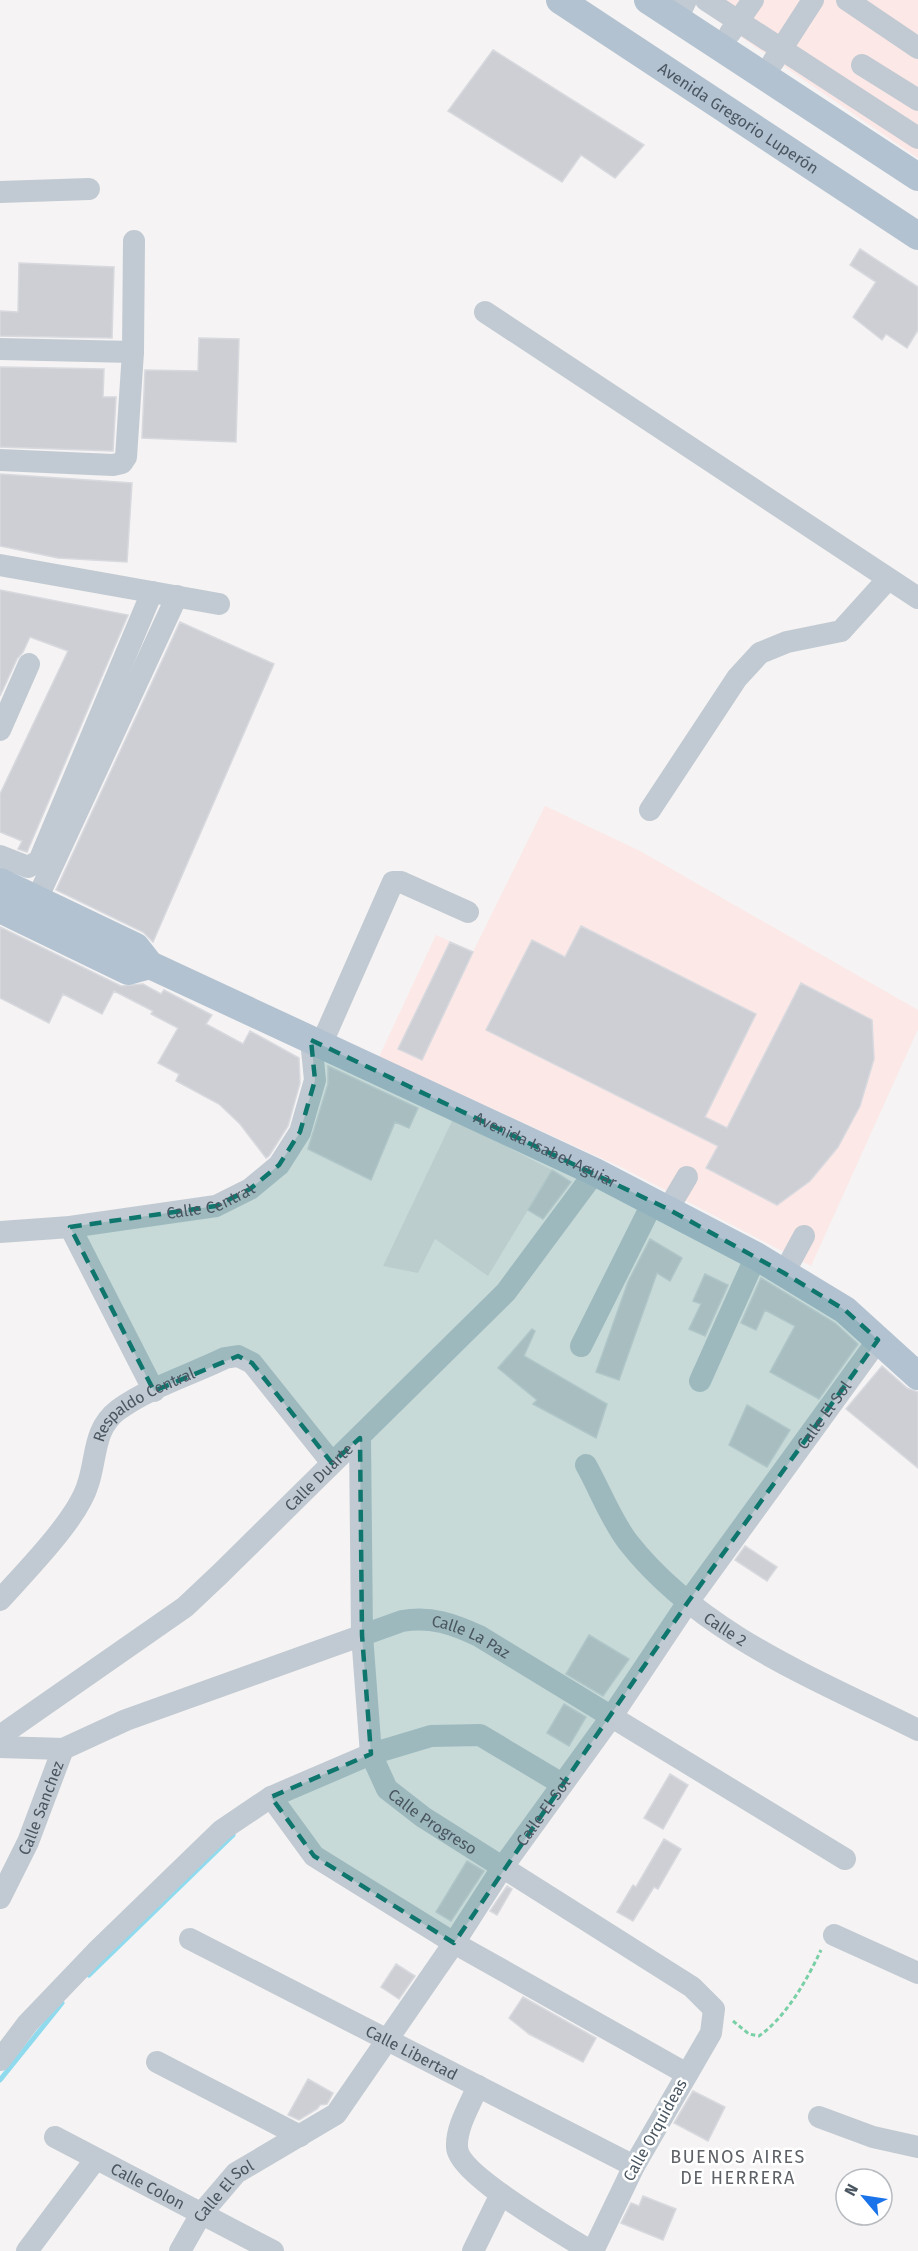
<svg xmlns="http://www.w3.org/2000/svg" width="918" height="2251" font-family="'Fira Sans',sans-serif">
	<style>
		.education { fill: #e6e4e5 }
		.medical { fill: #fce8e6 }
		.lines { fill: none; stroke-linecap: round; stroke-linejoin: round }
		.stream { stroke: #90daee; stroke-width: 5 }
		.building { fill: #cdcfd5; stroke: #d7d9de; stroke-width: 1.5 }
		.path { stroke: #7ad0a6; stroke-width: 3; stroke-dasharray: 4.5 3; stroke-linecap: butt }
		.minor { stroke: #c1cad2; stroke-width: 22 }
		.major { stroke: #b3c2d1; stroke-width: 28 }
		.marked { fill: #0f766e; fill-opacity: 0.2; stroke: #0f766e; stroke-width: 4.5; stroke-dasharray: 12 8; stroke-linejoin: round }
		.labels { text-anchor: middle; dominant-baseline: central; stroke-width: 5; stroke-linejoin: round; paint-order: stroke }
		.street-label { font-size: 16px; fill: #4a5661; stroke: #fff }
		.neighbourhood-label { font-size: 18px; letter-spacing: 1.5px; fill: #5f6368; stroke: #fff }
	</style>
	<rect width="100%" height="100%" fill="#f5f3f3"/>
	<path class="education" d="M453 1119 552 1170 488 1276 435 1239 418 1273 383 1266Z"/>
	<path class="medical" d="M712 0H918V158L706 13Z
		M545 806 640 851 918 1010V1029L811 1266 623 1168 379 1057 436 935 473 952Z"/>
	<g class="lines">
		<path class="stream" d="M89 1975 233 1835
			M0 2080 62 2003"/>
	</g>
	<path class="building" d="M493 50 644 145 615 178 581 155 562 182 448 111Z
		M860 249 918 287V330L907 348 886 334 882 340 853 317 876 282 850 265Z
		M19 263 114 267 112 338 0 336V311L18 312Z
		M199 338 239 339 236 442 142 438 145 370 198 371Z
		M0 367 104 369 103 397H116L113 451 0 447Z
		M0 474 132 483 127 562 58 558 0 546Z
		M0 590 128 615 27 852 18 849 22 841 0 832V794L68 651 30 637 23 652 17 659 0 696Z
		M180 622 274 664 153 942 143 932 56 890Z
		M581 926 756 1014 705 1117 727 1128 801 983 872 1020 874 1059 860 1106 838 1147 810 1181 777 1205 706 1168 718 1146 486 1030 532 940 565 957Z
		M0 927 121 986 143 984 161 994 164 990 212 1015 206 1024 243 1044 250 1031 299 1058 300 1083 288 1126 269 1156 266 1158 240 1124 219 1104 176 1081 179 1074 158 1063 178 1028 151 1014 153 1011 114 991 102 1014 63 994 49 1023 0 998Z
		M450 942 473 952 422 1060 398 1049Z
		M328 1066 418 1108 409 1128 395 1122 371 1180 308 1149 328 1084Z
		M552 1170 571 1182 543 1219 528 1210Z
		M650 1239 682 1258 670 1281 657 1273 619 1380 596 1372 628 1282Z
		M705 1274 728 1285 705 1336 689 1329 701 1304 693 1301Z
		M761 1278 835 1323 858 1344 819 1399 770 1372 795 1326 765 1310 756 1330 741 1323Z
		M532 1329 535 1331 524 1356 607 1404 596 1438 533 1404 537 1400 498 1368Z
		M882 1366 907 1388 918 1392V1468L846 1409Z
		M747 1405 790 1430 767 1467 729 1445Z
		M745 1546 777 1567 767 1581 735 1560Z
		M589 1635 629 1659 603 1696 566 1674Z
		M564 1704 586 1717 569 1746 547 1733Z
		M670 1774 688 1785 663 1829 644 1818Z
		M664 1839 681 1849 658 1889 654 1887 633 1921 617 1912 633 1885 636 1887Z
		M467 1861 484 1871 451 1921 436 1912Z
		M507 1886 512 1889 497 1915 490 1911Z
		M396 1964 415 1976 399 1999 381 1987Z
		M523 1997 596 2038 583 2062 529 2034 509 2018Z
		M308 2079 333 2093 327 2104 320 2105 317 2109 299 2120 288 2115Z
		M693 2091 725 2107 708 2141 674 2123Z
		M643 2196 676 2209 663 2240 621 2223 631 2203 639 2206Z"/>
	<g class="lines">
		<path class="path" d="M733 2021 749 2034 759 2036C786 2017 807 1980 821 1950"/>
		<g class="minor">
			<path d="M706 0 918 138"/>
			<path d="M847 0 918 48"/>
			<path d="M677 19 686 0"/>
			<path d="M730 33 753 0"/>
			<path d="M773 62 813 0"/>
			<path d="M862 65 918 100"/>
			<path d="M0 192 89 189"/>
			<path d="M485 312 918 598"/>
			<path d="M0 349 133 352"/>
			<path d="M0 460 113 465 122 463 126 457 133 352 134 241"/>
			<path d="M0 565 219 604"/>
			<path d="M0 730 29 664"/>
			<path d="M650 810 737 678 760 653 787 642 841 631 888 579"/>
			<path d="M0 856 28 867 39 861 152 592"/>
			<path d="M37 899 177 596"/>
			<path d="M321 1045 393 882H401L468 912"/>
			<path d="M668 1209 687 1177"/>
			<path d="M70 1227 154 1391"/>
			<path id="s1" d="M0 1232 70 1227 216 1206 250 1189 279 1165 300 1132 315 1080 311 1040"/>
			<path d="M784 1273 804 1236"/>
			<path d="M581 1346 653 1202"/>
			<path d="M700 1381 756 1256"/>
			<path id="s2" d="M360 1438 362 1635 371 1754 387 1789 423 1817 692 1987 714 2009 711 2033 634 2166 593 2251"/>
			<path id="s3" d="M586 1465C600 1490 611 1520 628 1542 700 1634 816 1679 918 1730"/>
			<path id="s4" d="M0 1600C25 1572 78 1519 88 1484 97 1457 93 1429 118 1410 150 1387 190 1375 225 1358L238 1356 252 1363 332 1463"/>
			<path id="s5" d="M0 1736 185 1607 220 1574 506 1292 595 1172"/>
			<path id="s6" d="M0 1747 63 1749 126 1720 402 1621C431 1616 453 1624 479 1636L845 1859"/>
			<path d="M271 1797 314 1856 454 1943 687 2074"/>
			<path id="s7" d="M0 1898 28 1842 63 1749"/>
			<path d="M834 1935 918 1973"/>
			<path id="s8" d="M190 1939 634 2166"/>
			<path d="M0 2060 28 2023 96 1952 222 1830 271 1797 371 1754 431 1736 480 1735 562 1784"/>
			<path d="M157 2062 300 2136"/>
			<path d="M478 2086C470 2105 456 2127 457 2147 458 2175 565 2235 590 2251"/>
			<path d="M819 2117 873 2137 918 2147"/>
			<path id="s9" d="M55 2137 273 2251"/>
			<path d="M27 2251 95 2160"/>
			<path id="s10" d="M180 2251 201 2214 236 2173 336 2114 454 1943 502 1868 612 1716 688 1602 878 1340"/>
			<path d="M473 2251 501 2194"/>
		</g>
		<g class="major">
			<path id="s11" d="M560 0 918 236"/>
			<path d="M648 0 918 177"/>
			<path id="s12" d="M0 882 136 947 150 965 595 1172 756 1256 845 1310 918 1376"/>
			<path d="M0 909 128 971 150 965"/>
		</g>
	</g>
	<path class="marked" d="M311 1040 668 1209 784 1273 845 1310 878 1340 688 1602 454 1943 314 1856 271 1797 371 1754 362 1635 360 1438 332 1463 252 1363 238 1356 154 1391 70 1227 216 1206 250 1189 279 1165 300 1132 315 1080Z"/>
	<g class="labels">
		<g class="street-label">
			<text stroke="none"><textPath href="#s11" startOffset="214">Avenida Gregorio Luperón</textPath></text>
			<text stroke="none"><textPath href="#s12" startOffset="610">Avenida Isabel Aguiar</textPath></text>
			<text stroke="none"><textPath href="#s1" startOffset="213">Calle Central</textPath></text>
			<text stroke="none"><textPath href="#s4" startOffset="252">Respaldo Central</textPath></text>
			<text stroke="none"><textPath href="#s10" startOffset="1065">Calle El Sol</textPath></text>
			<text stroke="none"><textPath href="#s5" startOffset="412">Calle Duarte</textPath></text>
			<text stroke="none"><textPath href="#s3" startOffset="219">Calle 2</textPath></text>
			<text stroke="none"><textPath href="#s6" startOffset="498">Calle La Paz</textPath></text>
			<text stroke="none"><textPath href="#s7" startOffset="99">Calle Sanchez</textPath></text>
			<text stroke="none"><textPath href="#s10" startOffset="579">Calle El Sol</textPath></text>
			<text stroke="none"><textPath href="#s2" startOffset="411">Calle Progreso</textPath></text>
			<text stroke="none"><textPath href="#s8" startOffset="249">Calle Libertad</textPath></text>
			<text transform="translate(655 2130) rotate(-61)">Calle Orquideas</text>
			<text stroke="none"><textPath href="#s9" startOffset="105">Calle Colon</textPath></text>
			<text stroke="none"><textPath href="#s10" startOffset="75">Calle El Sol</textPath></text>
		</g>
		<g class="neighbourhood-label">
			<text x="738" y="2157">BUENOS AIRES<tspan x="738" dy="21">DE HERRERA</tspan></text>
		</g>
	</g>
	<g transform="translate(864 2197) rotate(299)"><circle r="28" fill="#ffffff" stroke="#b7bbc0" stroke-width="1.5"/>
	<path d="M0-4.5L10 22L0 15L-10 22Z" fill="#1a73e8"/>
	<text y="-9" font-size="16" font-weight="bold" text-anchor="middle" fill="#4a5661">N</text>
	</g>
</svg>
